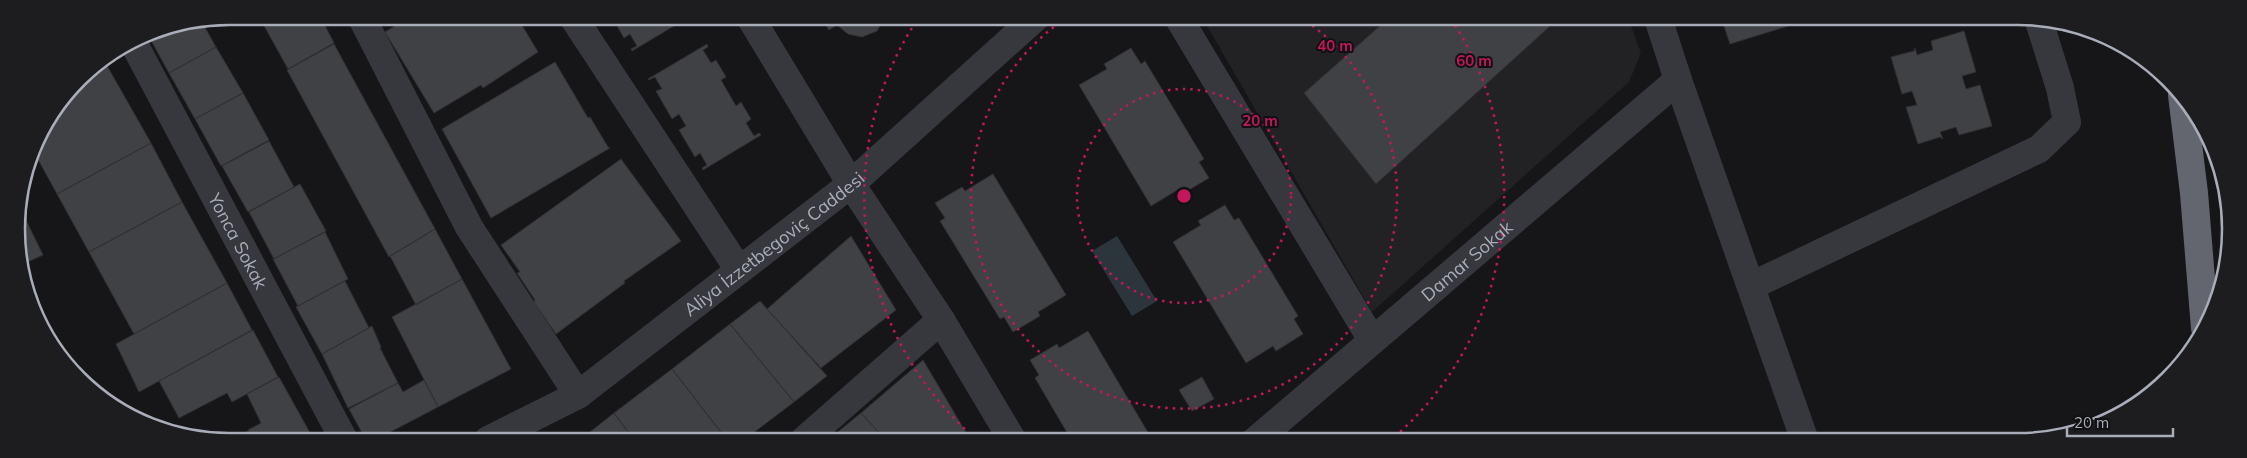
<svg xmlns="http://www.w3.org/2000/svg" width="2247" height="458" font-family="Mulish,sans-serif">
	<style>
		.built { fill: #222225 }
		.water { fill: #2c353c }
		.building { fill: #404145; stroke: #303034 }
		.lines { fill: none; stroke-linecap: round; stroke-linejoin: round }
		.minor { stroke: #37383d; stroke-width: 28 }
		.highway { stroke: #63666e; stroke-width: 28 }
		.ring { fill: none; stroke: #c2185b; stroke-width: 2.5; stroke-dasharray: 2.5 5 }
		.labels { text-anchor: middle; dominant-baseline: central; stroke-width: 4; stroke-linejoin: round; paint-order: stroke }
		.street-label { font-size: 18px; fill: #a8adb8; stroke: #111113 }
		.rim { fill: none; stroke: #a8adb8; stroke-width: 2.5 }
		.centre { fill: #c2185b; stroke: #111113; stroke-width: 2.5 }
		.ring-label { font-size: 15px; text-anchor: middle; font-weight: bold; fill: #c2185b; stroke: #111113; stroke-width: 4; stroke-linejoin: round; paint-order: stroke }
	</style>
	<rect width="100%" height="100%" fill="#161618"/>
	<path class="built" d="M1202 17 1628 18 1641 53 1629 82 1372 312Z"/>
	<path class="water" d="M1117 236 1157 301 1132 316 1092 251Z"/>
	<path class="building" d="M259 16H273L262 22Z
		M273 16H320L334 43 288 69 262 22Z
		M411 16 517 17 538 52 483 88 481 85 434 113 385 32Z
		M612 17H689L632 51 631 49 637 46 630 34 624 38Z
		M821 17H885L877 31 862 37 848 34 837 25 829 30Z
		M1390 17 1559 18 1376 184 1304 93Z
		M1724 18H1785L1788 26 1730 44 1724 26 1727 25Z
		M202 22 216 47 169 73 147 33Z
		M1964 31 1976 72 1962 76 1966 89 1980 85 1992 126 1959 135 1956 127 1940 132 1943 139 1940 137 1918 144 1906 107 1917 105 1912 91 1902 94 1891 57 1914 51 1915 48 1917 55 1933 50 1931 41Z
		M334 44 435 229 389 257 287 70Z
		M707 44 708 47 703 50 711 63 716 60 726 77 721 80 736 106 741 102 751 119 746 123 754 136 759 133 761 135 703 170 702 168 707 165 700 153 695 157 679 130 686 126 679 114 672 119 656 91 662 89 655 77 649 80 648 79Z
		M216 47 243 93 195 119 169 73Z
		M1131 48 1141 64 1145 61 1204 159 1199 162 1209 178 1182 194 1179 189 1151 206 1079 85 1107 69 1104 64Z
		M105 61 106 64 78 80 79 78Z
		M555 62 588 118 590 117 608 147 610 148 491 218 442 129Z
		M106 64 151 143 57 194 34 152 38 135 78 80Z
		M243 93 269 140 221 166 195 119Z
		M269 141 294 187 248 212 222 166Z
		M151 143 182 202 89 252 57 194Z
		M621 159 681 241 624 281 625 283 556 334 534 302 535 300 517 273 520 272 501 245Z
		M993 174 1066 295 1038 312 1040 316 1013 332 1004 317 1000 319 940 221 945 218 935 203 962 187 965 191Z
		M300 184 326 231 274 259 249 212Z
		M182 202 227 283 134 334 89 252Z
		M1225 205 1234 220 1239 218 1298 316 1294 319 1303 334 1276 351 1273 346 1246 363 1173 242 1201 225 1198 221Z
		M20 208 43 255 23 264 17 215Z
		M435 229 462 279 416 305 390 256Z
		M325 232 348 279 298 306 273 259Z
		M851 236 896 310 821 368 767 309Z
		M462 279 511 369 438 407 392 317Z
		M345 281 369 328 322 354 296 307Z
		M227 283 252 330 139 392 116 344Z
		M760 301 827 376 794 402 730 324Z
		M730 324 794 402 744 440H727L672 369Z
		M372 326 381 347 380 348 398 383 348 408 322 354Z
		M253 330 278 377 232 402 227 393 179 418 159 381Z
		M1088 331 1153 441H1072L1035 378 1039 375 1030 360 1057 344 1059 348Z
		M923 360 971 441 886 440 861 413Z
		M672 369 727 440H634L614 413Z
		M279 377 314 440H253L248 430 261 423 247 394Z
		M1202 377 1214 399 1192 411 1179 390Z
		M424 380 438 407 375 440H366L349 409 398 383 403 392Z
		M614 413 634 440H580Z
		M861 413 886 440H828Z
		M248 431 253 440H232Z"/>
	<g class="lines">
		<g class="minor">
			<path d="M361 16 469 227 578 395"/>
			<path d="M573 17 739 270"/>
			<path d="M750 17 851 184 941 320 1013 441"/>
			<path d="M1178 17 1372 340"/>
			<path d="M1658 18 1678 80 1805 441"/>
			<path id="s1" d="M133 42 344 440"/>
			<path d="M1751 286 2039 149 2067 122 2060 88 2038 18"/>
			<path id="s2" d="M488 440 578 395 851 184 1036 17"/>
			<path d="M804 440 941 320"/>
			<path id="s3" d="M1255 441 1678 80"/>
		</g>
		<path class="highway" d="M2182 95 2194 193 2205 328"/>
	</g>
	<g class="ring">
		<circle cx="1184" cy="196" r="107"/>
		<path d="M1300 17A213 213 0 1 1 1068 17"/>
		<path d="M976 439A320 320 0 0 1 919 17M1451 19A320 320 0 0 1 1392 439"/>
	</g>
	<g class="labels">
		<g class="street-label">
			<text stroke="none"><textPath href="#s1" startOffset="225">Yonca Sokak</textPath></text>
			<text stroke="none"><textPath href="#s2" startOffset="348">Aliya İzzetbegoviç Caddesi</textPath></text>
			<text stroke="none"><textPath href="#s3" startOffset="278">Damar Sokak</textPath></text>
		</g>
	</g>
	<path d="M0 0H2247V458H0ZM229 25H2018A204 204 0 0 1 2222 229V229A204 204 0 0 1 2018 433H229A204 204 0 0 1 25 229V229A204 204 0 0 1 229 25Z" fill="#1d1d20" fill-rule="evenodd"/>
	<path class="rim" d="M229 25H2018A204 204 0 0 1 2222 229V229A204 204 0 0 1 2018 433H229A204 204 0 0 1 25 229V229A204 204 0 0 1 229 25Z"/>
	<circle cx="1184" cy="196" r="8" class="centre"/>
	<g class="ring-label">
		<text x="1335" y="51">40 m</text>
		<text x="1474" y="66">60 m</text>
		<text x="1260" y="126">20 m</text>
	</g>
	<path d="M2067 428v8h106v-8" fill="none" stroke="#a8adb8" stroke-width="2.5"/>
	<text x="2074" y="428" font-size="15" fill="#a8adb8" stroke="#111113" stroke-width="4" paint-order="stroke">20 m</text>
</svg>
